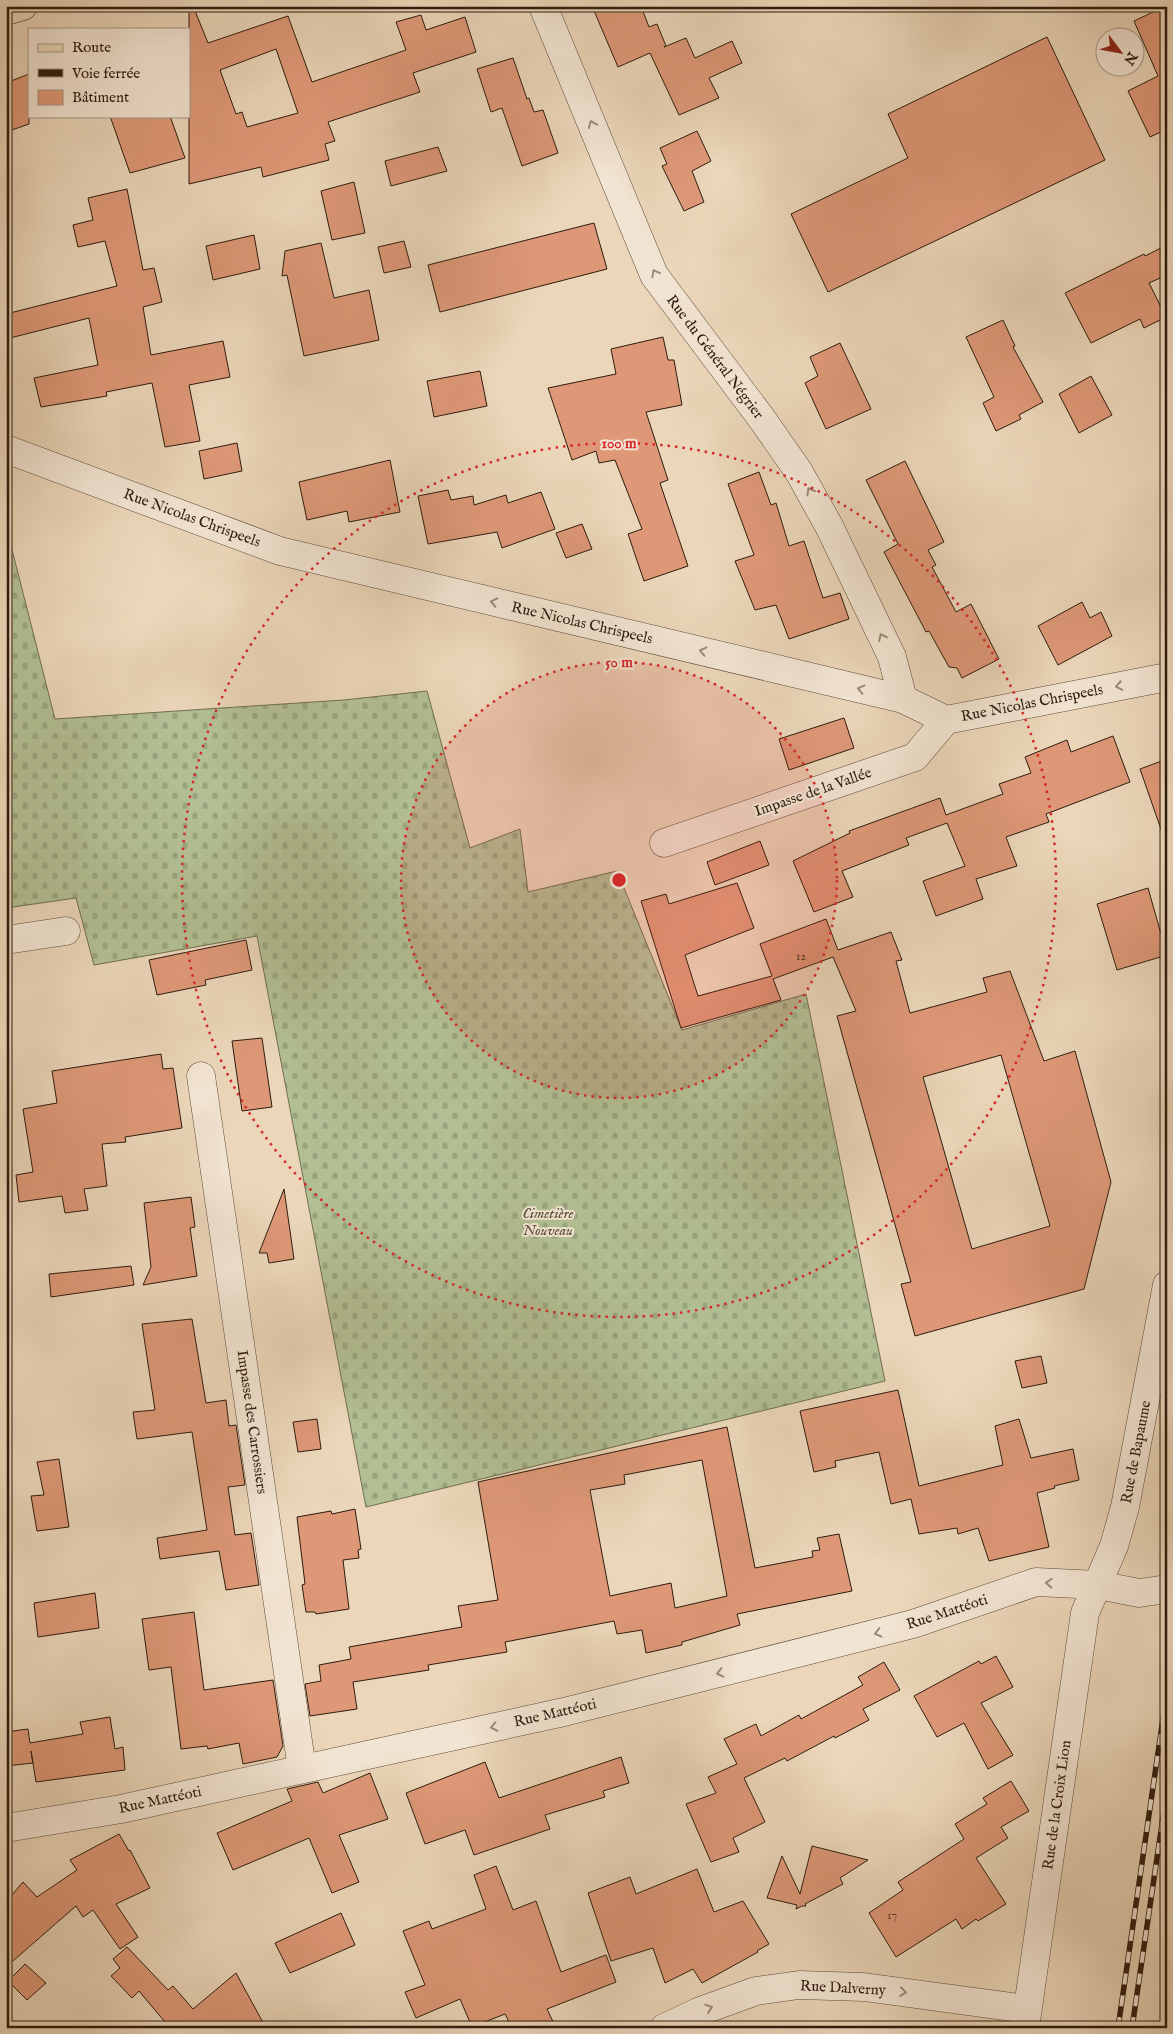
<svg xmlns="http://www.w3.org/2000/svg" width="1173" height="2034" font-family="'IM FELL English',serif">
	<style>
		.cemetery { fill: url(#cemetery-stones); stroke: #706e50 }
		.building { fill: #de9877; stroke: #2d1c0e; fill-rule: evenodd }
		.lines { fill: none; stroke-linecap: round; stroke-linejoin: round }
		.minor-casing { stroke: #5c4a39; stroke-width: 29 }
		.primary-casing { stroke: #2d1c0e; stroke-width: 29 }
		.minor { stroke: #f2e4d2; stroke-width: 28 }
		.primary { stroke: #ebd6b9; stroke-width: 28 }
		.rail-casing { stroke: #2d1c0e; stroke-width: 5.5 }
		.rail { stroke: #f2e4d2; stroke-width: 4; stroke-dasharray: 11; stroke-linecap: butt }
		.oneway { stroke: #998a7a }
		.ring { fill: none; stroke: #d62828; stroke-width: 2.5; stroke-dasharray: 2.5 5 }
		.labels { text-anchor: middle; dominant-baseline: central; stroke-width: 4; stroke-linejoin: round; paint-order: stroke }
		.number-label { font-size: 12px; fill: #593b28 }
		.street-label { font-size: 15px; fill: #2d1c0e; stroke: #f2e4d2 }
		.park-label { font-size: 15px; font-style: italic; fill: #554d36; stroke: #f2e4d2 }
		.centre { fill: #d62828; stroke: #f2e4d2; stroke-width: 2.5 }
		.ring-label { font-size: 15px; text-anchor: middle; font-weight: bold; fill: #d62828; stroke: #f2e4d2; stroke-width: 4; stroke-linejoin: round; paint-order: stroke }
	</style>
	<defs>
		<pattern id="cemetery-stones" width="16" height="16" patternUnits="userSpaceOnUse" patternTransform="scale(1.25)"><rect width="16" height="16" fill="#b2bf93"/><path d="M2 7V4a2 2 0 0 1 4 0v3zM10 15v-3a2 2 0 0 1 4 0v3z" fill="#99a47e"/></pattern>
	</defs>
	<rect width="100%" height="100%" fill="#ebd6b9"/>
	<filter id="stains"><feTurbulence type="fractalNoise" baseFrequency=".004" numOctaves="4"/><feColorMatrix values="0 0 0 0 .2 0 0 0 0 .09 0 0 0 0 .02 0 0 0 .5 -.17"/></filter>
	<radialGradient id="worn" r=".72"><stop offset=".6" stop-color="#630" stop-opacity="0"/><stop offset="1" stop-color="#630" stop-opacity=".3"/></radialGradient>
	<path class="cemetery" d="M6 526 55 719 344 700 427 691 470 848 520 829 528 892 617 871 682 1030 806 994 885 1381 366 1507 257 936 94 965 76 898 6 908Z"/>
	<path class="building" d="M189 6H193L208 43 288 16 312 82 406 50 396 22 421 15 426 30 465 17 476 52 413 73 420 92 328 122 335 141 325 144 329 160 263 177 261 167 189 184ZM276 49 298 113 247 127 242 112 236 114 220 70Z
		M592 6H641L649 27 657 24 666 46 664 47 686 38 695 58 732 41 742 63 709 78 719 98 679 115 650 53 618 67Z
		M1166 6 1167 129 1150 137 1128 91 1158 76 1134 21Z
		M1047 37 1105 160 828 292 791 214 908 158 888 114Z
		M513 58 527 99 529 98 534 112 543 110 558 153 522 166 502 108 491 112 477 69Z
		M29 74V124L6 132V83Z
		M110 116H170L185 158 130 173Z
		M697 131 711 161 692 171 704 202 684 211 662 166 667 164 660 148Z
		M438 147 447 171 391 186 385 161Z
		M354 182 365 233 332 240 321 191Z
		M127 189 143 270 154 268 162 302 143 307 151 355 223 341 230 377 189 385 200 441 165 447 152 383 106 392 107 396 41 407 34 378 98 365 89 318 6 339V314L117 286 105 241 78 247 73 225 93 220 88 198Z
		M594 223 607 269 440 312 428 265Z
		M254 235 260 269 213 280 206 246Z
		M404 241 411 267 384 273 378 247Z
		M321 243 334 298 369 290 379 340 304 356 287 275 282 276 285 251Z
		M1167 245V275L1149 283 1166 317 1144 328 1140 319 1091 343 1065 293 1144 254 1145 256Z
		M1003 320 1015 346 1013 347 1043 402 1019 415 1021 419 996 431 983 403 994 397 966 337Z
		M663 337 668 360H674L682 405 646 412 668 480 660 483 688 566 644 581 628 534 642 529 615 460 599 463 596 451 572 460 548 388 616 374 611 349Z
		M840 343 871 409 826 429 805 383 818 376 810 357Z
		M480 371 487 406 434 417 427 381Z
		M1091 376 1112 415 1079 433 1059 394Z
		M237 443 242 471 204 479 199 451Z
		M390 460 400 512 349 522 347 511 307 520 299 482Z
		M905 461 944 542 928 550 936 565 932 567 956 612 971 604 999 659 962 678 957 668 949 667 929 631 926 632 884 552 898 544 866 480Z
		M759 472 771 505 776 503 789 546 804 541 823 598 840 593 849 619 789 639 776 605 755 610 735 561 754 555 728 484Z
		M448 490 451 500 473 496 474 505 506 495 508 503 541 492 555 529 502 548 497 532 428 544 418 496Z
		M582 524 592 549 566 558 556 533Z
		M1082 602 1090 618 1101 612 1112 636 1058 665 1038 626Z
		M844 718 854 748 789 770 779 739Z
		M1113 736 1130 782 1046 814 1049 822 1006 837 1017 866 976 879 983 899 936 916 923 881 965 866 947 823 906 838 909 845 842 871 853 897 814 912 793 861 850 833 849 831 940 798 946 815 1003 794 999 784 1031 773 1025 757 1067 740 1071 752Z
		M1167 759V834L1163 835 1140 769Z
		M760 841 769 865 715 885 707 862Z
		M737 883 754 928 685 955 698 996 772 976 760 944 826 919 838 950 891 932 902 960 896 961 910 1013 987 992 983 978 1010 971 1044 1061 1075 1051 1111 1182 1084 1289 915 1336 901 1284 911 1282 837 1016 856 1011 833 957 773 979 781 1000 681 1028 641 901 666 894 669 904ZM1001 1055 1050 1226 972 1249 923 1077Z
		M1148 888 1167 955 1117 970 1097 904Z
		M246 940 252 970 205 980 206 985 157 995 149 960Z
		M262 1038 272 1107 242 1111 232 1041Z
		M161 1054 163 1069 173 1068 182 1128 125 1137 126 1142 102 1144 107 1186 84 1189 88 1210 65 1213 62 1196 19 1202 16 1175 33 1172 23 1109 57 1103 52 1071Z
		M284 1189 294 1259 269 1263 267 1253H259Z
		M191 1197 195 1227 190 1228 197 1276 143 1285 151 1267 144 1203Z
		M131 1266 134 1285 51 1297 49 1274Z
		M192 1319 206 1403 226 1400 229 1426 236 1425 245 1485 228 1487 235 1535 251 1533 259 1585 226 1590 219 1551 160 1559 157 1538 207 1530 192 1432 137 1439 133 1412 155 1410 142 1324Z
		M1041 1356 1047 1383 1022 1388 1015 1361Z
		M898 1390 919 1486 1003 1465 995 1426 1019 1419 1031 1458 1073 1449 1079 1480 1054 1486 1055 1488 1037 1493 1049 1547 989 1561 978 1528 958 1534 957 1528 919 1534 911 1499 891 1504 879 1452 835 1461 836 1467 814 1472 800 1411Z
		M317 1419 321 1449 298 1452 293 1422Z
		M727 1427 755 1568 813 1557 812 1551 820 1550 817 1538 839 1534 852 1591 737 1614 740 1625 682 1642V1645L646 1653 642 1630 617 1634 614 1621 505 1642 507 1652 428 1665 429 1670 353 1682 357 1709 310 1716 305 1684 321 1681 319 1665 351 1659 349 1647 462 1627 458 1606 498 1600 478 1482ZM702 1460 727 1596 675 1608 671 1583 610 1596 590 1490 625 1484 624 1475Z
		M59 1459 69 1527 37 1531 31 1496 44 1495 37 1462Z
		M355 1509 361 1549 358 1550 359 1558 343 1560 349 1609 316 1614 315 1612H306L302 1585 305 1584 297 1517 331 1511 332 1514Z
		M95 1593 99 1628 38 1637 34 1603Z
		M194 1612 204 1690 273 1680 283 1746 277 1757 243 1764 239 1743 208 1749 207 1746 181 1749 171 1667 149 1670 142 1619Z
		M996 1656 1013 1687 981 1703 1013 1755 988 1769 964 1723 937 1737 914 1696 979 1661 981 1664Z
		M884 1662 900 1690 863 1709 869 1720 835 1738 834 1736 787 1761 785 1758 744 1778 765 1822 733 1838 739 1852 711 1862 686 1804 716 1793 708 1777 737 1764 724 1739 756 1724 761 1736 799 1715 801 1719 863 1685 858 1677Z
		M110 1717 115 1749 123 1747 125 1770 36 1782 31 1751 33 1763 6 1766V1732L28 1729 30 1743 83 1734 80 1722Z
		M621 1757 629 1783 603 1791 605 1797 545 1815 550 1829 474 1855 465 1830 425 1844 406 1793 485 1762 499 1798Z
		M370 1773 388 1819 339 1835 359 1882 332 1893 309 1838 233 1870 217 1833 292 1801 287 1789 318 1782 323 1793Z
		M1011 1781 1029 1811 1001 1827 1008 1838 976 1858 1006 1904 978 1921 976 1919 962 1929 956 1919 896 1957 869 1913 903 1890 898 1882 964 1839 955 1824 987 1804 983 1798Z
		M119 1834 129 1851 130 1850 150 1888 116 1904 138 1937 120 1949 93 1910 83 1917 76 1906 6 1967V1902L23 1882 37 1897 77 1870 70 1860Z
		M812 1846 868 1860 840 1878 843 1884 805 1904 806 1906H802L796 1909 797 1905 767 1898 782 1856 800 1894Z
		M496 1866 513 1910 536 1901 561 1972 606 1955 616 1982 547 2009 556 2028H512L505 2014 472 2027 460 1999 416 2018 405 1992 425 1985 403 1931 429 1921 432 1929 486 1909 474 1875Z
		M697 1869 714 1912 743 1901 769 1944 757 1951 758 1952 702 1983 693 1969 665 1983 653 1948 611 1961 588 1893 630 1877 636 1894Z
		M341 1913 355 1945 290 1973 275 1943Z
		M127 1947 168 1990 173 1986 193 2009 236 1973 266 2028H170L139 1991 132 1998 111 1976 120 1968 113 1959Z
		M25 1964 46 1983 27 2000 8 1981Z"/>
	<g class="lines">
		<defs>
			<path id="minor" d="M543 6 654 275 762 419 799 472 829 526 892 657 903 699
				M6 449 280 551 903 699 946 720 1167 677
				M664 843 915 757 946 720
				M6 940 66 931
				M201 1076 302 1769
				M6 1828 121 1809 564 1712 913 1624 1036 1582 1098 1585 1139 1593 1167 1589
				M664 2028 698 2012 756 1991 799 1985 864 1987 1027 2009
				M1025 2028 1085 1613 1114 1546 1125 1507 1167 1285"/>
			<path id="primary" d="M6 11 23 6"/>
		</defs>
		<use href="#minor" class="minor-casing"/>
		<use href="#primary" class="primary-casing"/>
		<use href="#minor" class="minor"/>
		<use href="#primary" class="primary"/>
		<defs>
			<path id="rail" d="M1118 2028 1167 1691
				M1132 2028 1167 1790"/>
		</defs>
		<use href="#rail" class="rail-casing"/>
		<use href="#rail" class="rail"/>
	</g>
	<defs><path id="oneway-chevron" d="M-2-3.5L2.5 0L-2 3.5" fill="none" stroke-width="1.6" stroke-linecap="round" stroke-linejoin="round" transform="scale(1.25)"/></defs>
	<g class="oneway">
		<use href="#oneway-chevron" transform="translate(592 124) rotate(-112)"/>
		<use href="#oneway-chevron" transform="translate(655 273) rotate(-119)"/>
		<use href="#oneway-chevron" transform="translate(810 491) rotate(-119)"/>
		<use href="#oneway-chevron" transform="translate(494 602) rotate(-167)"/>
		<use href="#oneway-chevron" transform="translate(882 637) rotate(-116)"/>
		<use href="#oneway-chevron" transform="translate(703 651) rotate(-167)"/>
		<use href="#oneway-chevron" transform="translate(1119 686) rotate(169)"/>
		<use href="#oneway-chevron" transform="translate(861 689) rotate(-167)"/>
		<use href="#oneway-chevron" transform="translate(1049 1583) rotate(-177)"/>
		<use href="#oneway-chevron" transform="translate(878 1633) rotate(166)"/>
		<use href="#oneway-chevron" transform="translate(720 1673) rotate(166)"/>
		<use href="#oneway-chevron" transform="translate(494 1727) rotate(168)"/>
		<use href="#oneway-chevron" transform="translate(903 1992) rotate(7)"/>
		<use href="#oneway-chevron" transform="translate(709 2008) rotate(-19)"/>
	</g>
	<circle cx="619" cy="880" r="218" fill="#d62828" fill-opacity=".12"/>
	<g class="ring">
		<circle cx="619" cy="880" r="218"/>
		<circle cx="619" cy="880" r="437"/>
	</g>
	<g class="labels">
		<g class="number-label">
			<text x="801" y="956">12</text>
			<text x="892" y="1915">17</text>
		</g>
		<g class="street-label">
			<text transform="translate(715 357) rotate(53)">Rue du Général Négrier</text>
			<text transform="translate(192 518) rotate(20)">Rue Nicolas Chrispeels</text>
			<text transform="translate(582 623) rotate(13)">Rue Nicolas Chrispeels</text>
			<text transform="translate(1032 703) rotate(-11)">Rue Nicolas Chrispeels</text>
			<text transform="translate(813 792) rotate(-19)">Impasse de la Vallée</text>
			<text transform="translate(252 1422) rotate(82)">Impasse des Carrossiers</text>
			<text transform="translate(1136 1452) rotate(-79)">Rue de Bapaume</text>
			<text transform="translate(947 1612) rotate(-18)">Rue Mattéoti</text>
			<text transform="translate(555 1713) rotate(-13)">Rue Mattéoti</text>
			<text transform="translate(160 1800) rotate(-12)">Rue Mattéoti</text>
			<text transform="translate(1057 1805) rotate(-82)">Rue de la Croix Lion</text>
			<text transform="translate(843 1988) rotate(3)">Rue Dalverny</text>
		</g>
		<g class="park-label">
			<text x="548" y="1213">Cimetière<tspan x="548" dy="17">Nouveau</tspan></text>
		</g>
	</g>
	<circle cx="619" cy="880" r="8" class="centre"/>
	<g class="ring-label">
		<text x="619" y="448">100 m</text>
		<text x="619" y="667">50 m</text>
	</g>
	<rect width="1173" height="2034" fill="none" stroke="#ebd6b9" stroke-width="25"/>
	<rect x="8" y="8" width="1158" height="2019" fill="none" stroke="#2d1c0e" stroke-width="2.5"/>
	<rect x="12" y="12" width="1148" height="2009" fill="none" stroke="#2d1c0e"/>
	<rect x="28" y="28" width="162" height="90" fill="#f2e4d2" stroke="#a39484"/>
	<rect x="38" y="44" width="25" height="8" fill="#ebd6b9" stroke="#a39484"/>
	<text x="72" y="52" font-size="15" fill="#2d1c0e">Route</text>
	<rect x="38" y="69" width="25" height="8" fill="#2d1c0e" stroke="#a39484"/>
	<text x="72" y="78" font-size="15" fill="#2d1c0e">Voie ferrée</text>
	<rect x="38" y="90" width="25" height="15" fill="#de9877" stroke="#a39484"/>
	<text x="72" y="102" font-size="15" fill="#2d1c0e">Bâtiment</text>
	<g transform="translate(1120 52) rotate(122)"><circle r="24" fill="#f2e4d2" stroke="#a39484"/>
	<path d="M0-4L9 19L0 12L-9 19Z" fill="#8f2418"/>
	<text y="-8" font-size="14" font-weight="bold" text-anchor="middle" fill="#2d1c0e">N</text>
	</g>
	<rect width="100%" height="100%" filter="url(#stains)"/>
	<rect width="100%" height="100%" fill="url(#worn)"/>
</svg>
